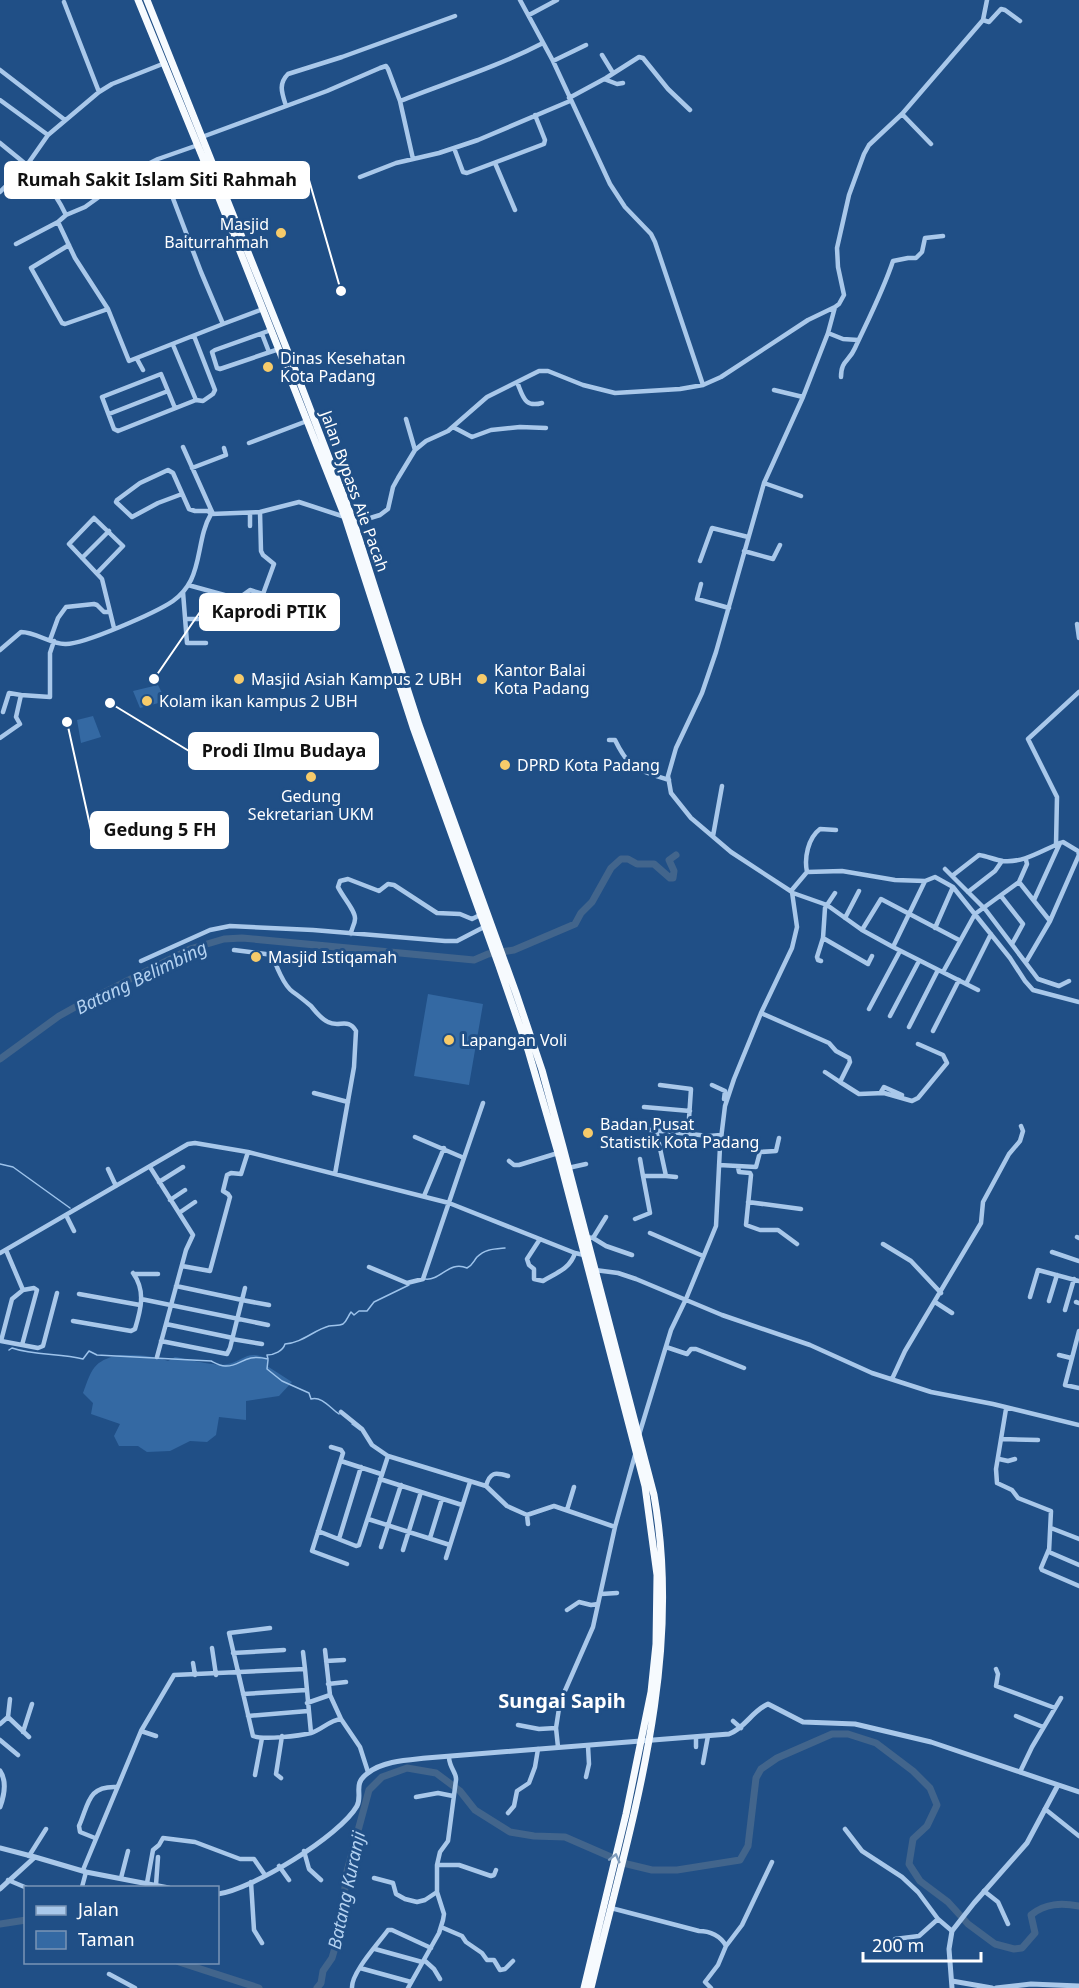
<svg xmlns="http://www.w3.org/2000/svg" width="1079" height="1988" font-family="'Noto Sans',sans-serif">
	<style>
		.green { fill: #3469a3 }
		.lines { fill: none; stroke-linecap: round; stroke-linejoin: round }
		.stream { stroke: #9dc3eb; stroke-width: 1.5 }
		.river { stroke: #42658c; stroke-width: 7 }
		.minor { stroke: #a9c8ea; stroke-width: 4.5 }
		.tertiary { stroke: #a9c8ea; stroke-width: 5 }
		.trunk { stroke: #f6fafe; stroke-width: 7 }
		.oneway { stroke: #809cbc }
		.poi-dot { fill: #f7cb6a; stroke: #204f86; stroke-width: 2 }
		.labels { text-anchor: middle; dominant-baseline: central; stroke-width: 6; stroke-linejoin: round; paint-order: stroke }
		.poi-label { font-size: 16px; fill: #fff; stroke: #204f86; text-anchor: start }
		.street-label { font-size: 16px; fill: #fff; stroke: #204f86 }
		.water-label { font-size: 18px; font-style: italic; fill: #b4d2f1; stroke: #204f86 }
		.quarter-label { font-size: 20px; font-weight: bold; fill: #fff; stroke: #204f86 }
		.leader { fill: none; stroke: #fff; stroke-width: 2 }
		.callout-dot { fill: #fff; stroke: #204f86; stroke-width: 2 }
		.callout { fill: #fff; stroke: #fff; stroke-width: 2 }
		.callout-label { font-size: 18px; text-anchor: middle; font-weight: bold; fill: #111 }
	</style>
	<rect width="100%" height="100%" fill="#204f86"/>
	<path class="green" d="M158 685 166 701 140 708 133 691Z
		M93 716 101 737 81 743 77 720Z
		M428 994 483 1004 469 1085 414 1076Z
		M119 1355C137 1355 152 1355 168 1361L175 1357C187 1359 217 1367 228 1364 245 1360 247 1349 268 1359L267 1366 292 1382 279 1396 246 1401V1420L219 1417 216 1435 207 1442 190 1441 170 1451 147 1452 138 1446H119L114 1436 120 1424 91 1414 93 1403 83 1393C92 1369 93 1361 119 1355Z"/>
	<g class="lines">
		<path class="stream" d="M0 1164 13 1167 70 1208
			M425 1279C441 1281 449 1260 467 1268 473 1265 473 1262 477 1257 485 1249 494 1249 505 1248
			M9 1350 12 1348C35 1356 60 1353 83 1359L89 1351 97 1355 211 1361C215 1363 220 1366 225 1366 241 1367 243 1353 268 1359L267 1355C274 1355 283 1351 285 1344 302 1343 314 1330 329 1326 334 1325 339 1326 343 1324 347 1321 348 1316 351 1312L354 1315 359 1311H367L374 1302 409 1285
			M268 1360 267 1369 282 1381 309 1393 311 1399C322 1396 330 1408 339 1414
			M352 1424 360 1430"/>
		<path class="river" d="M0 1059 59 1016 77 1006 190 949 224 939 242 938 474 960 488 954 514 950 575 924 581 913 592 902 611 868 621 859H628L637 864H654L670 878H673L674 871 669 860 676 855
			M0 1924 26 1920
			M179 1962 259 1988
			M317 1988 321 1983 323 1971 332 1958 342 1924 346 1875 369 1790 382 1777 407 1768 436 1773 460 1791 475 1810 510 1832 534 1836 565 1837 627 1864 652 1870H677L740 1860 748 1846 756 1778 761 1769 777 1758 832 1734H848L876 1743 913 1771 930 1788 937 1805 927 1826 913 1839 909 1864 920 1881 948 1902 968 1924 995 1944 1014 1949 1022 1948 1035 1933 1031 1915C1045 1903 1062 1903 1079 1906"/>
		<path class="minor" d="M520 0 553 61 610 184 625 207 651 234 655 242 703 385
			M64 2 99 92
			M529 15 557 0
			M983 20 989 22 1001 9 1005 10 1020 21
			M602 55 613 73
			M553 61 586 45
			M0 70 65 120
			M604 79 617 84 623 83
			M569 98 606 78 639 57 643 58 668 89 690 110
			M0 100 48 135
			M400 101 413 159
			M286 106C282 93 278 84 288 74L342 57 455 16
			M902 114 931 144
			M202 137 327 91 380 68 386 66 388 69 400 101C448 82 497 67 543 43
			M0 143C30 168 49 179 66 215
			M454 148 463 172 467 173 544 144 545 140 535 115
			M158 159 201 272 223 324 129 361 108 309 75 258 58 222 66 215 85 207 138 169 158 159 198 145
			M495 163 515 210
			M360 177 396 163 439 153 478 140 570 101
			M194 185 211 178
			M0 192 27 165 48 135 99 92 112 84 165 63
			M16 244 58 222
			M69 245 31 268 62 323 65 324 108 309
			M223 324 263 309
			M271 330 215 350 212 352 217 368 220 369 279 349
			M828 333 843 339 858 340
			M262 334 269 352
			M194 336 215 390 213 394 203 401 196 400
			M173 345 196 400 118 431 114 429 102 397 161 374 175 408
			M137 359 143 370
			M841 377C841 360 849 362 855 348 868 320 883 291 893 261L908 258H916L922 252 925 238 943 236
			M517 382C523 396 524 408 542 403
			M774 390 803 397
			M109 414 168 391
			M406 419 415 450
			M453 427 472 437 491 430 520 427 546 428
			M249 443 307 421
			M183 447 213 514
			M192 468 226 455 224 448
			M764 483 801 496
			M182 494 158 503 132 517 116 502 117 500 140 483 168 470 173 473 189 509 195 511H208L211 514
			M250 513V526
			M354 523 380 515 388 509 393 487 398 478 415 450 426 441 448 431 487 397 539 371H548L583 385 615 393 680 389 703 385 721 377 808 320 835 307
			M744 551 773 559 780 545
			M82 558 109 531
			M700 561 712 528 748 537
			M97 573 123 546 94 518 69 544 102 579 114 628
			M701 584 697 599 729 608
			M188 585 228 596 243 595 250 590 263 594 274 564 263 555 261 551 260 512
			M183 592 187 643H206
			M241 613 243 595
			M185 619H205L226 624
			M1077 624 1079 638
			M50 640 58 618 66 607 94 604 97 605 104 612H109
			M0 650 21 632C36 632 50 644 65 644 83 645 157 612 173 601 180 596 187 588 191 580 201 560 199 534 211 514L260 512 299 502 345 517
			M3 712 9 693 21 695
			M0 738 20 724 16 717 21 695 50 697V653L54 641
			M609 740H615C630 771 638 770 669 780
			M713 836 722 786
			M1056 845 1057 797 1028 739 1079 692
			M945 869 952 876
			M807 872C804 858 808 838 820 829L836 830
			M1019 882 1050 921
			M791 891 807 872 842 871 895 880 925 881
			M968 892 995 871 1002 861
			M793 893 827 905 862 930 893 947
			M835 893 825 908 823 938 868 964 872 956
			M1001 896 1023 924 1012 944
			M1034 900 1060 843
			M845 918 859 891
			M935 928 953 887
			M862 930 881 899 959 940
			M351 934C351 929 355 924 355 919 356 911 342 896 338 887L340 881 348 879 379 891 388 884 394 885 437 913 460 914 472 919 480 915
			M234 950 273 955C275 964 284 986 293 992 299 996 305 1001 311 1006 316 1012 321 1019 328 1022 339 1028 348 1017 356 1031L354 1067 335 1174
			M141 961 210 930 230 926 313 930 445 941H457L484 927
			M821 961 818 960 817 957 823 938
			M1026 962 1050 921 1079 855 1078 851 1063 842C1042 850 1025 863 1003 861 995 860 987 856 979 855L952 876 985 909 1038 979 1059 986 1069 981
			M943 972 975 914 1019 882 1027 864 1026 860
			M966 984 991 934
			M978 990 893 947 925 881 935 877 953 887 1010 958 1025 981 1033 990 1079 1002
			M869 1009 900 951
			M761 1013 829 1043 836 1051 849 1058 850 1062 840 1082 859 1094 884 1093 912 1101 918 1098 947 1063 943 1055 918 1044
			M890 1016 919 961
			M909 1027 938 970
			M933 1031 959 980
			M825 1072 840 1082
			M660 1085 691 1089 688 1133
			M712 1085 725 1091 724 1099H727
			M881 1092 884 1087 902 1095
			M314 1093 348 1102
			M644 1107 690 1111
			M641 1129 709 1136 721 1135
			M464 1158 483 1103
			M640 1159 643 1176
			M509 1161 514 1165H519L558 1153
			M719 1165 756 1167 760 1152 776 1151 779 1138
			M150 1167 193 1235 186 1250 157 1357
			M738 1167 739 1172 750 1173 751 1175 746 1225 760 1230H778L797 1244
			M568 1168 586 1164
			M108 1169 116 1186
			M666 1176 676 1177
			M159 1182 183 1167
			M424 1196 444 1148
			M170 1200 185 1190
			M748 1202 801 1209
			M179 1213 195 1202
			M66 1215 74 1231
			M635 1219 650 1213 643 1176H666L656 1130
			M650 1233 703 1256
			M586 1237 593 1238 606 1246 632 1255
			M1077 1237 1079 1238
			M593 1238 606 1217
			M540 1239 527 1259 529 1265 534 1269V1279L543 1281C556 1273 570 1269 575 1253
			M883 1244 911 1261 941 1293
			M6 1250 23 1290 34 1288 37 1290 22 1345
			M1052 1252 1079 1261
			M0 1253 188 1144 195 1143 248 1152 449 1203 575 1253 584 1255
			M182 1266 210 1271 230 1197 228 1194 223 1191 227 1175 231 1173 241 1174 248 1152
			M369 1267 407 1283 423 1279 464 1158 415 1137
			M595 1270 618 1273 636 1279 722 1315 810 1345 872 1373 931 1392 993 1404 1079 1425
			M134 1274H158
			M245 1288 242 1300 269 1305
			M23 1290 12 1299 1 1341 38 1348 43 1346 57 1293
			M79 1294 140 1305
			M1030 1297 1038 1270 1079 1281
			M141 1299 268 1325
			M1049 1301 1057 1275
			M935 1302 952 1313
			M1076 1302 1079 1303
			M1065 1310 1074 1279
			M73 1321 131 1331 135 1329C141 1309 146 1291 133 1273
			M166 1324 233 1338
			M1079 1331 1065 1385 1079 1388
			M232 1339 262 1344
			M161 1341 227 1354 230 1348 242 1300 176 1286
			M666 1347 687 1354 691 1349H696L744 1368
			M1059 1355 1071 1358
			M892 1379 905 1351 981 1223 983 1202 1009 1154 1020 1141 1023 1131 1021 1126
			M1006 1409 996 1469 997 1483 1012 1490 1018 1498 1051 1511 1049 1552 1079 1565
			M341 1412 362 1429 372 1445 388 1456
			M639 1435 671 1330 686 1299 716 1226 720 1147 725 1106 734 1079 761 1013 792 948 797 927 792 892 731 852 691 818 671 793 668 776 676 748 702 693 716 652 764 483 803 397 828 333 835 307 839 304 844 295 838 267 837 248 849 195 864 154 869 145 902 114 983 20 987 0
			M1002 1439 1038 1440
			M331 1447 341 1450 343 1453 312 1551 347 1564
			M999 1459 1008 1461 1015 1459
			M341 1461 381 1474
			M380 1479 462 1505
			M486 1486C490 1472 495 1472 508 1476
			M567 1510 574 1487
			M527 1515 528 1524
			M368 1519 450 1545
			M1051 1528 1079 1539
			M318 1531 356 1546 359 1545 388 1456 486 1486 507 1506 527 1515 554 1506 615 1527
			M430 1538 442 1499
			M339 1539 361 1467
			M381 1547 401 1485
			M1049 1549 1041 1568 1042 1570 1079 1586
			M403 1550 421 1492
			M446 1558 470 1482
			M601 1594 617 1593
			M567 1610 579 1602 591 1605 598 1604
			M270 1628 229 1633 253 1736C264 1740 299 1736 311 1733 321 1730 330 1720 341 1719L360 1747 368 1772
			M212 1648 216 1675
			M325 1650 330 1695 341 1719
			M303 1652 305 1669
			M233 1653 284 1650
			M326 1661 344 1660
			M193 1663 195 1675
			M996 1669 998 1674 996 1686 1055 1708
			M328 1684 346 1682
			M243 1694 306 1690
			M307 1703 330 1695
			M248 1716 308 1711
			M1016 1716 1043 1727
			M8 1717 10 1699
			M733 1721 741 1728
			M0 1724 8 1717 29 1737
			M518 1725 539 1729 556 1728
			M141 1731 156 1736
			M23 1732 32 1704
			M696 1737V1747
			M0 1740 18 1755
			M558 1747 556 1728 560 1702 593 1627 615 1527 635 1455
			M703 1763 708 1736
			M1020 1772 1032 1747 1061 1698
			M255 1775 262 1738
			M586 1777 589 1764 588 1746
			M281 1778 276 1774 282 1736
			M416 1797 438 1793 453 1796
			M1045 1809 1079 1836
			M508 1813 514 1806 517 1791 529 1783 535 1767 538 1749
			M845 1829 862 1851 902 1877 918 1892 938 1919
			M95 1838 80 1832 79 1826C89 1803 88 1786 116 1787
			M304 1851 309 1869 321 1880
			M29 1856 46 1829
			M437 1865H459L491 1876 494 1875 496 1870
			M279 1866 289 1880
			M83 1870 141 1731 174 1675 305 1669 311 1733
			M121 1878 128 1851
			M374 1878 393 1883 396 1894 405 1899 417 1902 425 1900 437 1892
			M8 1880 27 1888
			M251 1882 254 1930 262 1943
			M147 1883 153 1850 159 1845 163 1838 195 1842 240 1859H254L265 1875
			M156 1885 158 1857
			M82 1887 86 1872
			M984 1891 998 1902 1008 1924
			M611 1908 699 1931C710 1931 721 1936 726 1946L718 1965 705 1982 711 1988
			M441 1927 462 1936 466 1942 482 1953 487 1960H494L500 1970 505 1969 513 1961
			M895 1939 919 1936 938 1919 952 1931
			M726 1946 742 1925 772 1862
			M375 1949 422 1962
			M424 1960 434 1969 440 1979
			M360 1968 411 1982
			M109 1974 135 1988
			M352 1988C351 1973 378 1944 388 1930H392L431 1948
			M408 1988 439 1933 443 1920 444 1914 437 1892V1865L440 1852 448 1841 456 1780C457 1773 450 1769 449 1758"/>
		<path class="tertiary" d="M0 1771C7 1781 4 1796 0 1807
			M0 1848 35 1857
			M0 1889 35 1857 86 1872 169 1888
			M218 1894C251 1890 340 1836 357 1806 363 1794 352 1784 368 1773 383 1761 408 1760 426 1758L729 1734C745 1728 752 1711 768 1704L803 1722 855 1724 931 1742 1079 1792
			M952 1981 992 1988
			M952 1988 949 1949 952 1931 974 1903 1027 1843 1058 1785
			M996 1988 1031 1984 1079 1986"/>
		<path class="trunk" d="M138 0 211 178 345 517 413 727 498 963 528 1050 558 1153 645 1486 657 1575 656 1644 651 1692 626 1814 584 1988
			M147 0 296 372 354 523 419 725 516 993 542 1070 563 1147 654 1495C684 1664 630 1825 591 1988"/>
	</g>
	<defs><path id="oneway-chevron" d="M-2-3.5L2.5 0L-2 3.5" fill="none" stroke-width="1.6" stroke-linecap="round" stroke-linejoin="round" transform="scale(1.5)"/></defs>
	<use class="oneway" href="#oneway-chevron" transform="translate(615 1858) rotate(-76)"/>
	<g class="poi-dot">
		<circle cx="281" cy="233" r="6"/>
		<circle cx="268" cy="367" r="6"/>
		<circle cx="239" cy="679" r="6"/>
		<circle cx="482" cy="679" r="6"/>
		<circle cx="147" cy="701" r="6"/>
		<circle cx="505" cy="765" r="6"/>
		<circle cx="311" cy="777" r="6"/>
		<circle cx="256" cy="957" r="6"/>
		<circle cx="449" cy="1040" r="6"/>
		<circle cx="588" cy="1133" r="6"/>
	</g>
	<g class="labels">
		<g class="poi-label">
			<text x="269" y="224" text-anchor="end">Masjid<tspan x="269" dy="18">Baiturrahmah</tspan></text>
			<text x="280" y="358">Dinas Kesehatan<tspan x="280" dy="18">Kota Padang</tspan></text>
			<text x="494" y="670">Kantor Balai<tspan x="494" dy="18">Kota Padang</tspan></text>
			<text x="251" y="679">Masjid Asiah Kampus 2 UBH</text>
			<text x="159" y="701">Kolam ikan kampus 2 UBH</text>
			<text x="517" y="765">DPRD Kota Padang</text>
			<text x="311" y="796" text-anchor="middle">Gedung<tspan x="311" dy="18">Sekretarian UKM</tspan></text>
			<text x="268" y="957">Masjid Istiqamah</text>
			<text x="461" y="1040">Lapangan Voli</text>
			<text x="600" y="1124">Badan Pusat<tspan x="600" dy="18">Statistik Kota Padang</tspan></text>
		</g>
		<g class="street-label">
			<text transform="translate(355 491) rotate(70)">Jalan Bypass Aie Pacah</text>
		</g>
		<g class="water-label">
			<text transform="translate(141 977) rotate(-26)">Batang Belimbing</text>
			<text transform="translate(346 1890) rotate(-78)">Batang Kuranji</text>
		</g>
		<g class="quarter-label">
			<text x="562" y="1700">Sungai Sapih</text>
		</g>
	</g>
	<path class="leader" d="M341 291L309 180M154 679L200 612M110 703L189 751M67 722L91 830"/>
	<g class="callout-dot">
		<circle cx="341" cy="291" r="6"/>
		<circle cx="154" cy="679" r="6"/>
		<circle cx="110" cy="703" r="6"/>
		<circle cx="67" cy="722" r="6"/>
	</g>
	<g class="callout">
		<rect x="5" y="162" width="304" height="36" rx="6"/>
		<rect x="200" y="594" width="139" height="36" rx="6"/>
		<rect x="189" y="733" width="189" height="36" rx="6"/>
		<rect x="91" y="812" width="137" height="36" rx="6"/>
	</g>
	<g class="callout-label">
		<text x="157" y="186">Rumah Sakit Islam Siti Rahmah</text>
		<text x="269" y="618">Kaprodi PTIK</text>
		<text x="284" y="757">Prodi Ilmu Budaya</text>
		<text x="160" y="836">Gedung 5 FH</text>
	</g>
	<rect x="24" y="1886" width="195" height="78" fill="#204f86" stroke="#7995b6" stroke-width="1.5"/>
	<rect x="36" y="1906" width="30" height="9" fill="#a9c8ea" stroke="#7995b6" stroke-width="1.5"/>
	<text x="78" y="1916" font-size="18" fill="#ffffff">Jalan</text>
	<rect x="36" y="1931" width="30" height="18" fill="#3469a3" stroke="#7995b6" stroke-width="1.5"/>
	<text x="78" y="1946" font-size="18" fill="#ffffff">Taman</text>
	<path d="M863 1952v9h118v-9" fill="none" stroke="#ffffff" stroke-width="3"/>
	<text x="872" y="1952" font-size="18" fill="#ffffff" stroke="#204f86" stroke-width="4.5" paint-order="stroke">200 m</text>
</svg>
